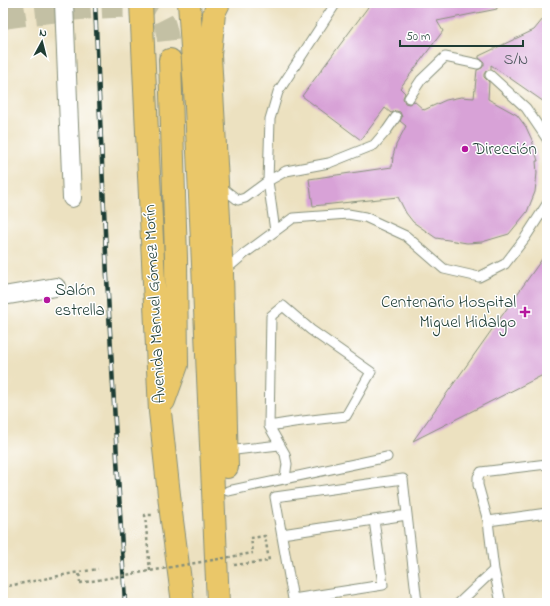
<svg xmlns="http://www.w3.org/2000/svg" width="550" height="606" font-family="'Indie Flower',sans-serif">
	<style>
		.building { fill: #d8a2d7 }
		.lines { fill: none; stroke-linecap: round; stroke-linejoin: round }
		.secondary-tunnel { stroke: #c3c0a4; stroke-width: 22; stroke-dasharray: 22 11; stroke-linecap: butt }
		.primary-tunnel { stroke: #c3c0a4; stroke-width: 22; stroke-dasharray: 22 11; stroke-linecap: butt }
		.lane-casing { stroke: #868f7a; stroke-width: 11 }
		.street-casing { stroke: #868f7a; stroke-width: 20 }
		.primary-casing { stroke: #868f7a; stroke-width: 24 }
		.path { stroke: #868f7a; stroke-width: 2.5; stroke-dasharray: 3 3; stroke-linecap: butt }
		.lane { stroke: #fff; stroke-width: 9 }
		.street { stroke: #fff; stroke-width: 18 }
		.primary { stroke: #eac769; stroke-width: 22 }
		.rail-casing { stroke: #1f3d34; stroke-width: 4.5 }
		.rail { stroke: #fff; stroke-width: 3; stroke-dasharray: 9; stroke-linecap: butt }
		.path-bridge { stroke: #868f7a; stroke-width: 2.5; stroke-dasharray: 3 3; stroke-linecap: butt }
		.poi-dot { fill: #b5179e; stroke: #fff; stroke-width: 1.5 }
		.labels { text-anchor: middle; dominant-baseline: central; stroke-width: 3; stroke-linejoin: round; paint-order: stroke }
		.number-label { font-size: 15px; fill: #4d565d }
		.poi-label { font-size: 17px; fill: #1f3d34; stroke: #fff; text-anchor: start }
		.street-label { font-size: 17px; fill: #1f3d34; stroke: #fff }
	</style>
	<rect width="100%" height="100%" fill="#fff"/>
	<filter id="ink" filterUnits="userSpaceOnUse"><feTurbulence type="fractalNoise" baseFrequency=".025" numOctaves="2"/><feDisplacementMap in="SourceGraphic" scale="8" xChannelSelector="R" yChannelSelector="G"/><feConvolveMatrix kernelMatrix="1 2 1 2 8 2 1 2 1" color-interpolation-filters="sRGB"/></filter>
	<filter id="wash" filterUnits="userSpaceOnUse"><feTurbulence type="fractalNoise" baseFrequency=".012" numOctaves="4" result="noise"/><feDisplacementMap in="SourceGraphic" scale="16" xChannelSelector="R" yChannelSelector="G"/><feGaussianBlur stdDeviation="0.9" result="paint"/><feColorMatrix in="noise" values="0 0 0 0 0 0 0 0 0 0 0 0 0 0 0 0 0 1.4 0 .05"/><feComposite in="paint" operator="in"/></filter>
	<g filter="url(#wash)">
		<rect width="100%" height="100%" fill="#ece1c0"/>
		<g id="blocks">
			<path class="building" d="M371 3H496L497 9 437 21 443 31 400 88 405 93 403 98 405 103 409 104 414 101 424 110 446 100 461 97 474 98 477 70 482 68 484 65V62L479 58V56L534 30 547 14V104L491 65V69L486 71 484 74V77L489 82 488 99 517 115 526 127 532 140 538 161H536L537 173 535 192 527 212 509 234 482 242 467 243 436 238 413 222 406 213 398 197 313 206 309 179 392 167 393 156 396 145 406 126 400 121 402 117 400 112 396 111 391 113 385 108 361 140 302 96Z
				M547 252V373L413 441Z"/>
		</g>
	</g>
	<g filter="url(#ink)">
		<use href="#blocks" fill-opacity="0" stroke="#868f7a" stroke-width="1"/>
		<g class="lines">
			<path class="secondary-tunnel" d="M3 12 54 3"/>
			<path class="primary-tunnel" d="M3 18C30 14 138 0 156 11 169 22 168 45 170 60"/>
			<defs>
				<path id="lane" d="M490 75 526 108 547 139
					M409 98 421 80 445 57 478 64
					M220 186 238 200 245 198 268 181 286 171 329 163 374 145 387 130 396 117
					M275 231 268 181 270 119 278 92 336 3
					M223 272 244 254 293 218 348 214 365 217 406 236 444 269 479 277 505 264 525 238 547 204
					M269 426 294 422 346 416 371 372 311 330 283 306 271 316 269 426 285 454 287 464 285 478
					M227 451 279 445
					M228 491 387 457
					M374 520 407 515
					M488 521 547 513
					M282 534 374 520 383 585 293 599 275 497 403 479 417 603
					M459 603 494 570
					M501 603 494 570 488 521 478 485V477L481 472 547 464"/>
				<path id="street" d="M64 3 72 198
					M3 296 56 287"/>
				<path id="primary" d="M141 3 160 412 171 513 183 603
					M189 3 196 106 218 603
					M219 3 214 13 210 55 222 273 227 467
					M164 401 177 365 176 258 170 60"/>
			</defs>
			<use href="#lane" class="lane-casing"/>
			<use href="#street" class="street-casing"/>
			<use href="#primary" class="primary-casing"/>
			<path class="path" d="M234 565 269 561 265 536 251 538 253 553
				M150 571 145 515H152
				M80 583 79 572 98 569
				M3 587 79 572"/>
			<use href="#lane" class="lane"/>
			<use href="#street" class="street"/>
			<use href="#primary" class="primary"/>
			<defs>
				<path id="rail" d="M95 3 107 277 125 603"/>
			</defs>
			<use href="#rail" class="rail-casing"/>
			<use href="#rail" class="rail"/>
			<path class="path-bridge" d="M80 583 253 553"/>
		</g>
	</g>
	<g class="poi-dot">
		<circle cx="465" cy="149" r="4"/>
		<circle cx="47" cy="300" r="4"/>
		<path d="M523 306h4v4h4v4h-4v4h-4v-4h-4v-4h4z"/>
	</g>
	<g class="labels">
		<g class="number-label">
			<text x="516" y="60">S/N</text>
		</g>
		<g class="poi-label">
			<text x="473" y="149">Dirección</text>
			<text x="55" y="290">Salón<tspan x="55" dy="20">estrella</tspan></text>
			<text x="516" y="302" text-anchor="end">Centenario Hospital<tspan x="516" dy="20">Miguel Hidalgo</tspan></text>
		</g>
		<g class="street-label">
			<text transform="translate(155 304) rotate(-93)">Avenida Manuel Gómez Morín</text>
		</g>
	</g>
	<rect width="550" height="606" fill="none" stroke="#fff" stroke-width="16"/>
	<g transform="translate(42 42) rotate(7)" stroke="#ffffff" stroke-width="3" paint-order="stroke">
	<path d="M0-3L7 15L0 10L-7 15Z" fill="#1f3d34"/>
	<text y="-6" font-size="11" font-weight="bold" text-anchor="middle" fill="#1f3d34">N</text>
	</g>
	<path d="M400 40v6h123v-6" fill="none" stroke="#1f3d34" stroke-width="2"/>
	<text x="406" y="40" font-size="12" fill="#1f3d34" stroke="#ffffff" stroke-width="3" paint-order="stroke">50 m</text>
</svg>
